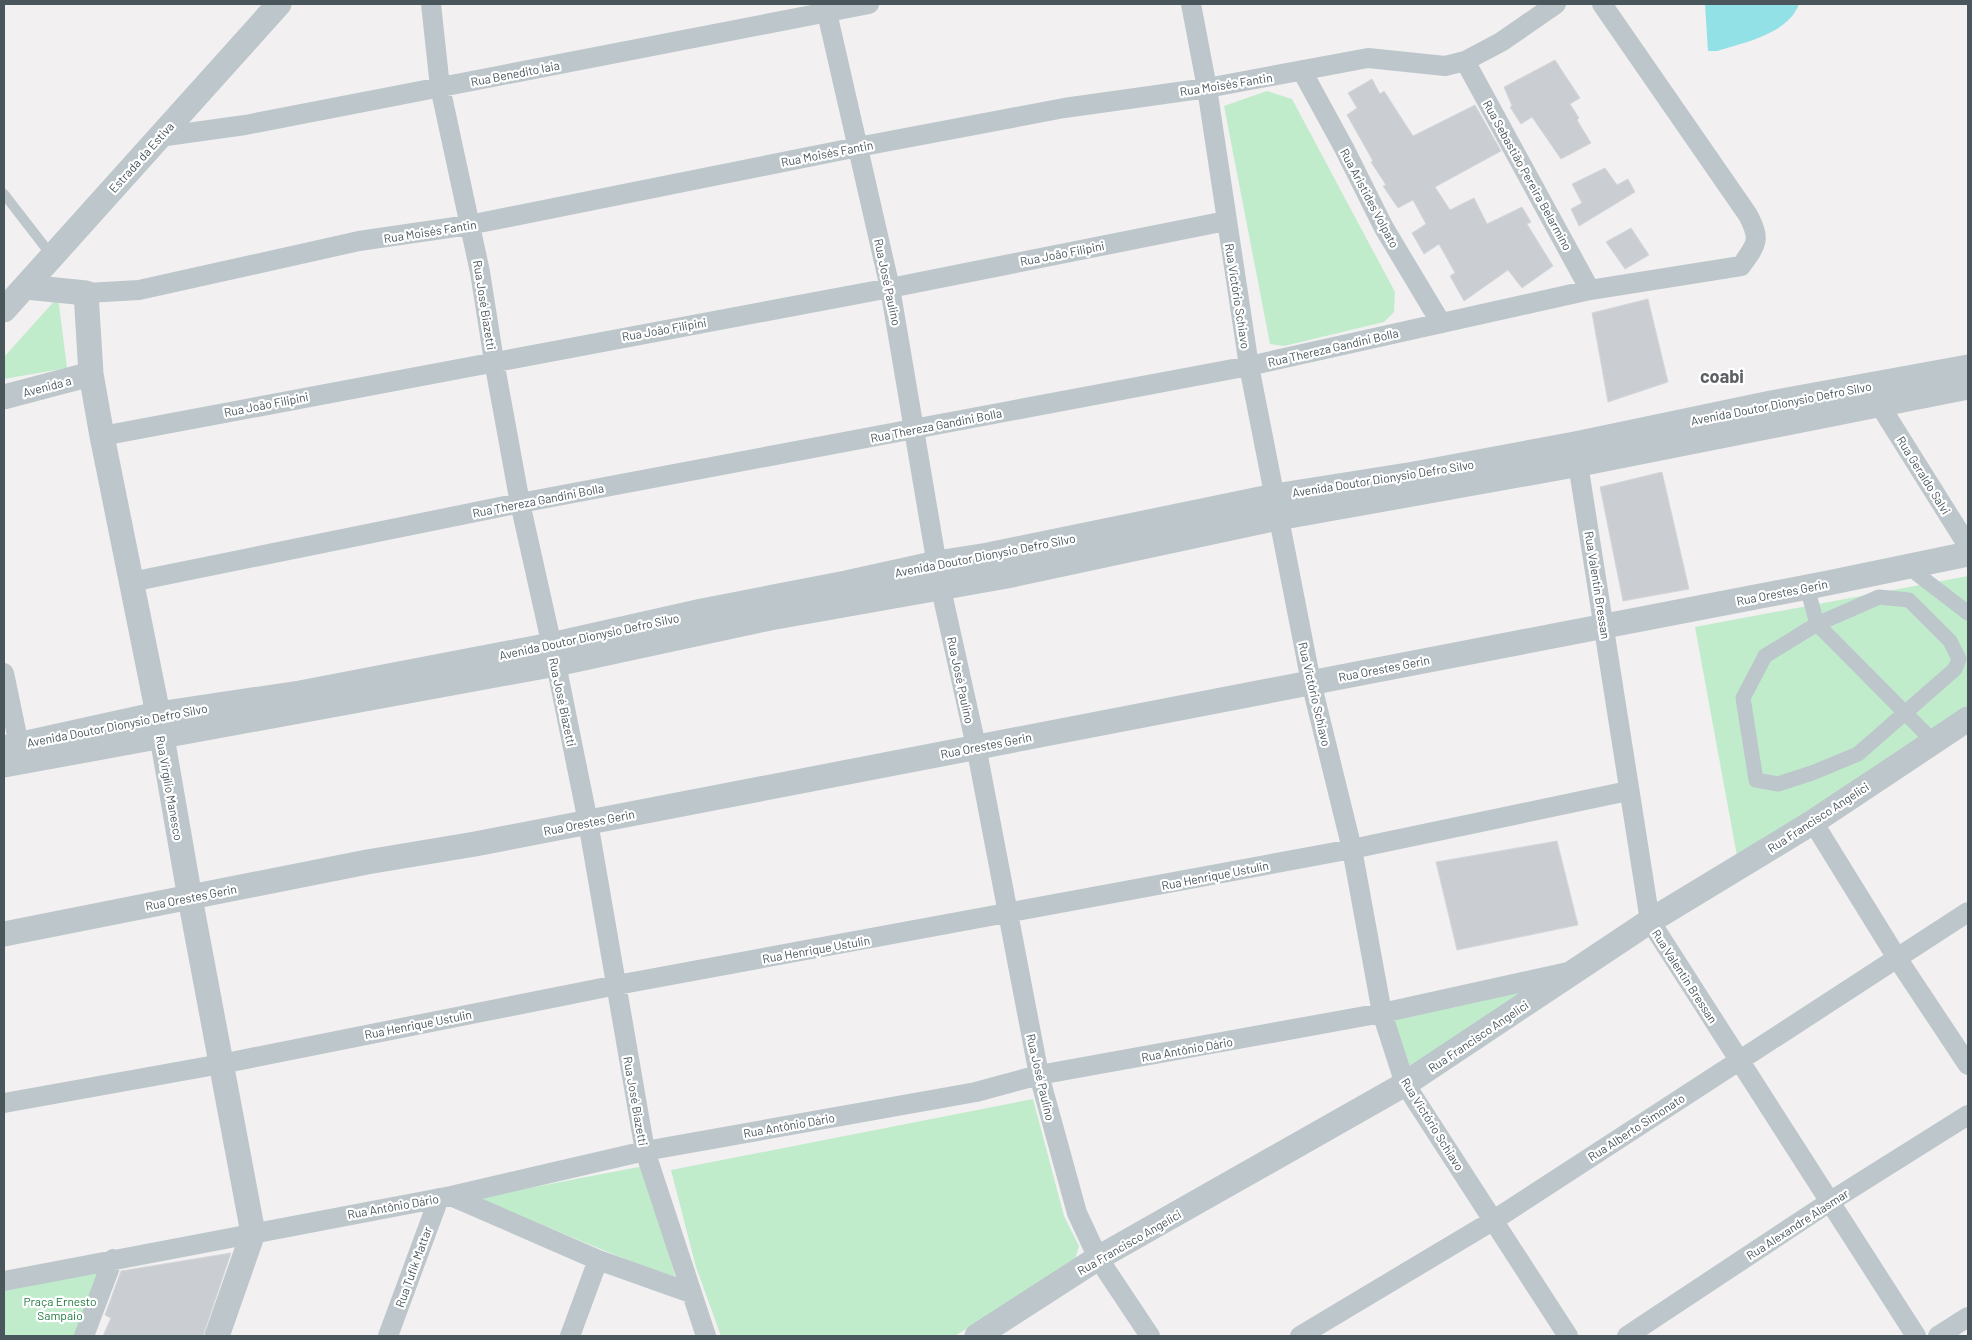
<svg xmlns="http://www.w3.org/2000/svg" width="1972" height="1340" font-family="Barlow,sans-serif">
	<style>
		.green { fill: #c1eccc }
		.water { fill: #92e1e6 }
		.building { fill: #caced2; stroke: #d4d7db }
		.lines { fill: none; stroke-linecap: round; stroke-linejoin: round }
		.service { stroke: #bcc6cb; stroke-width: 10 }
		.pedestrian { stroke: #bcc6cb; stroke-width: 15 }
		.minor { stroke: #bcc6cb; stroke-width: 20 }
		.tertiary { stroke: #bcc6cb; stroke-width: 25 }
		.labels { text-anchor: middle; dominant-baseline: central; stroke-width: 4.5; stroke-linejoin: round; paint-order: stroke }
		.street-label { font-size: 12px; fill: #49565c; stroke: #fff }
		.park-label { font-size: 12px; fill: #1e793e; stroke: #fff }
		.district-label { font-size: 18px; font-weight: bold; fill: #5d6164; stroke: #fff }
	</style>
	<rect width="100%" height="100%" fill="#f2f0f0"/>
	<path class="green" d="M1267 91 1292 99 1395 292 1394 312 1384 322 1284 346 1270 344 1224 106Z
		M58 297 67 368 4 379V357Z
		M1968 576V711L1737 856 1695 627Z
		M1556 981 1408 1080 1387 1020Z
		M1033 1099 1064 1216 1079 1246 1075 1259 955 1336H721L696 1267 671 1170Z
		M644 1166 676 1280 476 1198Z
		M107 1270 80 1336H4V1291Z"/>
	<path class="water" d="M1705 4H1799C1788 34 1745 42 1717 51H1708Z"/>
	<path class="building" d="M1555 60 1580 98 1570 104 1579 118 1577 120 1591 143 1561 159 1532 117 1521 124 1510 107 1512 106 1504 87Z
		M1372 79 1380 94 1384 91 1413 136 1475 105 1501 151 1435 187 1450 210 1474 198 1487 224 1522 207 1531 222 1527 224 1553 266 1522 288 1508 270 1464 301 1450 276 1455 273 1439 244 1424 254 1412 233 1426 224 1413 200 1398 208 1383 186 1386 185 1371 162 1373 161 1347 115 1357 108 1348 93Z
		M1605 168 1617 185 1628 179 1635 192 1579 226 1571 209 1582 203 1572 184Z
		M1631 228 1649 255 1625 269 1606 242Z
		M1648 299 1668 382 1608 402 1592 313Z
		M1662 472 1689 589 1623 601 1600 487Z
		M1557 841 1578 925 1457 950 1436 862Z
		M231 1253 203 1336H103L111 1318 105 1315 121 1271Z"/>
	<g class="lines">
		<path class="service" d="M4 194 52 256"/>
		<path class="pedestrian" d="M1908 567 1968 613
			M1807 587 1817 624 1934 742
			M1879 597 1909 600 1950 641 1959 659 1955 669 1858 754 1812 773 1778 784 1756 780 1743 698 1765 656 1817 624Z"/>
		<path class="minor" d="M431 4 440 87 480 272 494 361 520 503 556 664 588 822 645 1151 706 1336
			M825 4 890 288 941 589 976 746 1039 1075 1077 1213 1098 1258 1150 1336
			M1191 4 1207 88 1249 366 1311 682 1352 849 1382 1013 1405 1084 1568 1336
			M1465 61 1590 290
			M1302 71 1344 148 1384 228 1441 323
			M159 137 245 125 869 4
			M86 293 139 290 359 241 469 225 858 147 1064 108 1207 88 1368 58 1445 66 1465 61 1501 42 1556 4
			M1876 392 1879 404 1968 546
			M102 436 890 288 1226 221
			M1576 451 1650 921 1916 1336
			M131 582 520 503 1249 366 1590 290 1741 266C1757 244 1761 240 1748 215L1602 4
			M4 673 19 745
			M1813 822 1897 958 1968 1065
			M4 1103 221 1064 617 985 1352 849 1628 791
			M451 1196 598 1260 691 1293
			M4 1281 451 1196 645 1151 976 1092 1039 1075 1382 1013 1568 972
			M84 1336 113 1259
			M388 1336 439 1198
			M570 1336 598 1260
			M1300 1336 1494 1220 1968 912
			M1627 1336 1831 1201 1968 1115
			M1938 1336 1968 1317"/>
		<path class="tertiary" d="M26 287 86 293 91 374 102 436 158 714 190 898 253 1233 217 1336
			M4 310 279 4
			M4 397 91 374
			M4 748 158 714 300 693 551 645 702 611 846 583 937 563 988 555 1275 496 1414 474 1575 444 1771 403 1968 367
			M4 765 556 664 770 618 1007 576 1278 518 1580 464 1968 387
			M4 934 367 862 475 844 1828 583 1968 554
			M977 1336 1098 1258 1405 1084 1650 921 1813 822 1968 719"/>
	</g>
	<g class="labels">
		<g class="street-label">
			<text transform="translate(515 73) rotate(-11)">Rua Benedito Iaia</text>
			<text transform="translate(1226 84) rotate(-9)">Rua Moisés Fantin</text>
			<text transform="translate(827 153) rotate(-11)">Rua Moisés Fantin</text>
			<text transform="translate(141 157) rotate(-48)">Estrada da Estiva</text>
			<text transform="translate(1528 175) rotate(61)">Rua Sebastião Pereira Belarmino</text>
			<text transform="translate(1370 198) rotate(62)">Rua Aristides Volpato</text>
			<text transform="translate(430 231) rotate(-9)">Rua Moisés Fantin</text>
			<text transform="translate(1062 253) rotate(-11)">Rua João Filipini</text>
			<text transform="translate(888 282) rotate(78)">Rua José Paulino</text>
			<text transform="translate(1238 296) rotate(81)">Rua Victório Schiavo</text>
			<text transform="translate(485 305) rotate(81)">Rua José Biazetti</text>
			<text transform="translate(664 329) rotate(-10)">Rua João Filipini</text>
			<text transform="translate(1333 347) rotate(-13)">Rua Thereza Gandini Bolla</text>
			<text transform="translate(47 386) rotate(-15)">Avenida a</text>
			<text transform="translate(1781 403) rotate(-11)">Avenida Doutor Dionysio Defro Silvo</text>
			<text transform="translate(266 404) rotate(-11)">Rua João Filipini</text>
			<text transform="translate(936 425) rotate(-11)">Rua Thereza Gandini Bolla</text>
			<text transform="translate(1924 475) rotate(58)">Rua Geraldo Salvi</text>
			<text transform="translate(1383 478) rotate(-9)">Avenida Doutor Dionysio Defro Silvo</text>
			<text transform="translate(538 500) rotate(-11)">Rua Thereza Gandini Bolla</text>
			<text transform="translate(985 555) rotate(-11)">Avenida Doutor Dionysio Defro Silvo</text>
			<text transform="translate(1598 585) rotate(81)">Rua Valentin Bressan</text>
			<text transform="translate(1782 592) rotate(-11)">Rua Orestes Gerin</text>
			<text transform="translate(589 636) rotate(-12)">Avenida Doutor Dionysio Defro Silvo</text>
			<text transform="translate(1384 668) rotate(-11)">Rua Orestes Gerin</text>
			<text transform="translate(961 680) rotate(78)">Rua José Paulino</text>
			<text transform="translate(1315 694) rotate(77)">Rua Victório Schiavo</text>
			<text transform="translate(563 702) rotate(78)">Rua José Biazetti</text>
			<text transform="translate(117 725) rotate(-11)">Avenida Doutor Dionysio Defro Silvo</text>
			<text transform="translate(986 745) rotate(-11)">Rua Orestes Gerin</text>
			<text transform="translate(170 788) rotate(80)">Rua Virgílio Manesco</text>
			<text transform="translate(1818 817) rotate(-33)">Rua Francisco Angelici</text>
			<text transform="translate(589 822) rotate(-11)">Rua Orestes Gerin</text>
			<text transform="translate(1215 875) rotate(-11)">Rua Henrique Ustulin</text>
			<text transform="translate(191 897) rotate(-11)">Rua Orestes Gerin</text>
			<text transform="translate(816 949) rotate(-10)">Rua Henrique Ustulin</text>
			<text transform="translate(1685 976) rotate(57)">Rua Valentin Bressan</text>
			<text transform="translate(418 1024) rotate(-11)">Rua Henrique Ustulin</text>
			<text transform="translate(1478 1036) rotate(-34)">Rua Francisco Angelici</text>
			<text transform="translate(1187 1049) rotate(-10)">Rua Antônio Dário</text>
			<text transform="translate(1041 1077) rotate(77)">Rua José Paulino</text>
			<text transform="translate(636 1101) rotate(80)">Rua José Biazetti</text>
			<text transform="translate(1433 1124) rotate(58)">Rua Victório Schiavo</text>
			<text transform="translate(789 1125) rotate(-10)">Rua Antônio Dário</text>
			<text transform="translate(1636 1127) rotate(-33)">Rua Alberto Simonato</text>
			<text transform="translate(393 1206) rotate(-10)">Rua Antônio Dário</text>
			<text transform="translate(1797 1224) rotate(-33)">Rua Alexandre Alasmar</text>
			<text transform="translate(1129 1242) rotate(-30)">Rua Francisco Angelici</text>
			<text transform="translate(413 1267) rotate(-70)">Rua Tufik Mattar</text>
		</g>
		<g class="park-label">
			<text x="60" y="1301">Praça Ernesto<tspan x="60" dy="14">Sampaio</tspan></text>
		</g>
		<g class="district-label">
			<text x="1722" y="376">coabi</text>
		</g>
	</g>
	<rect width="1972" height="1340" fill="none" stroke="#49565c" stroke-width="10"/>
</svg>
